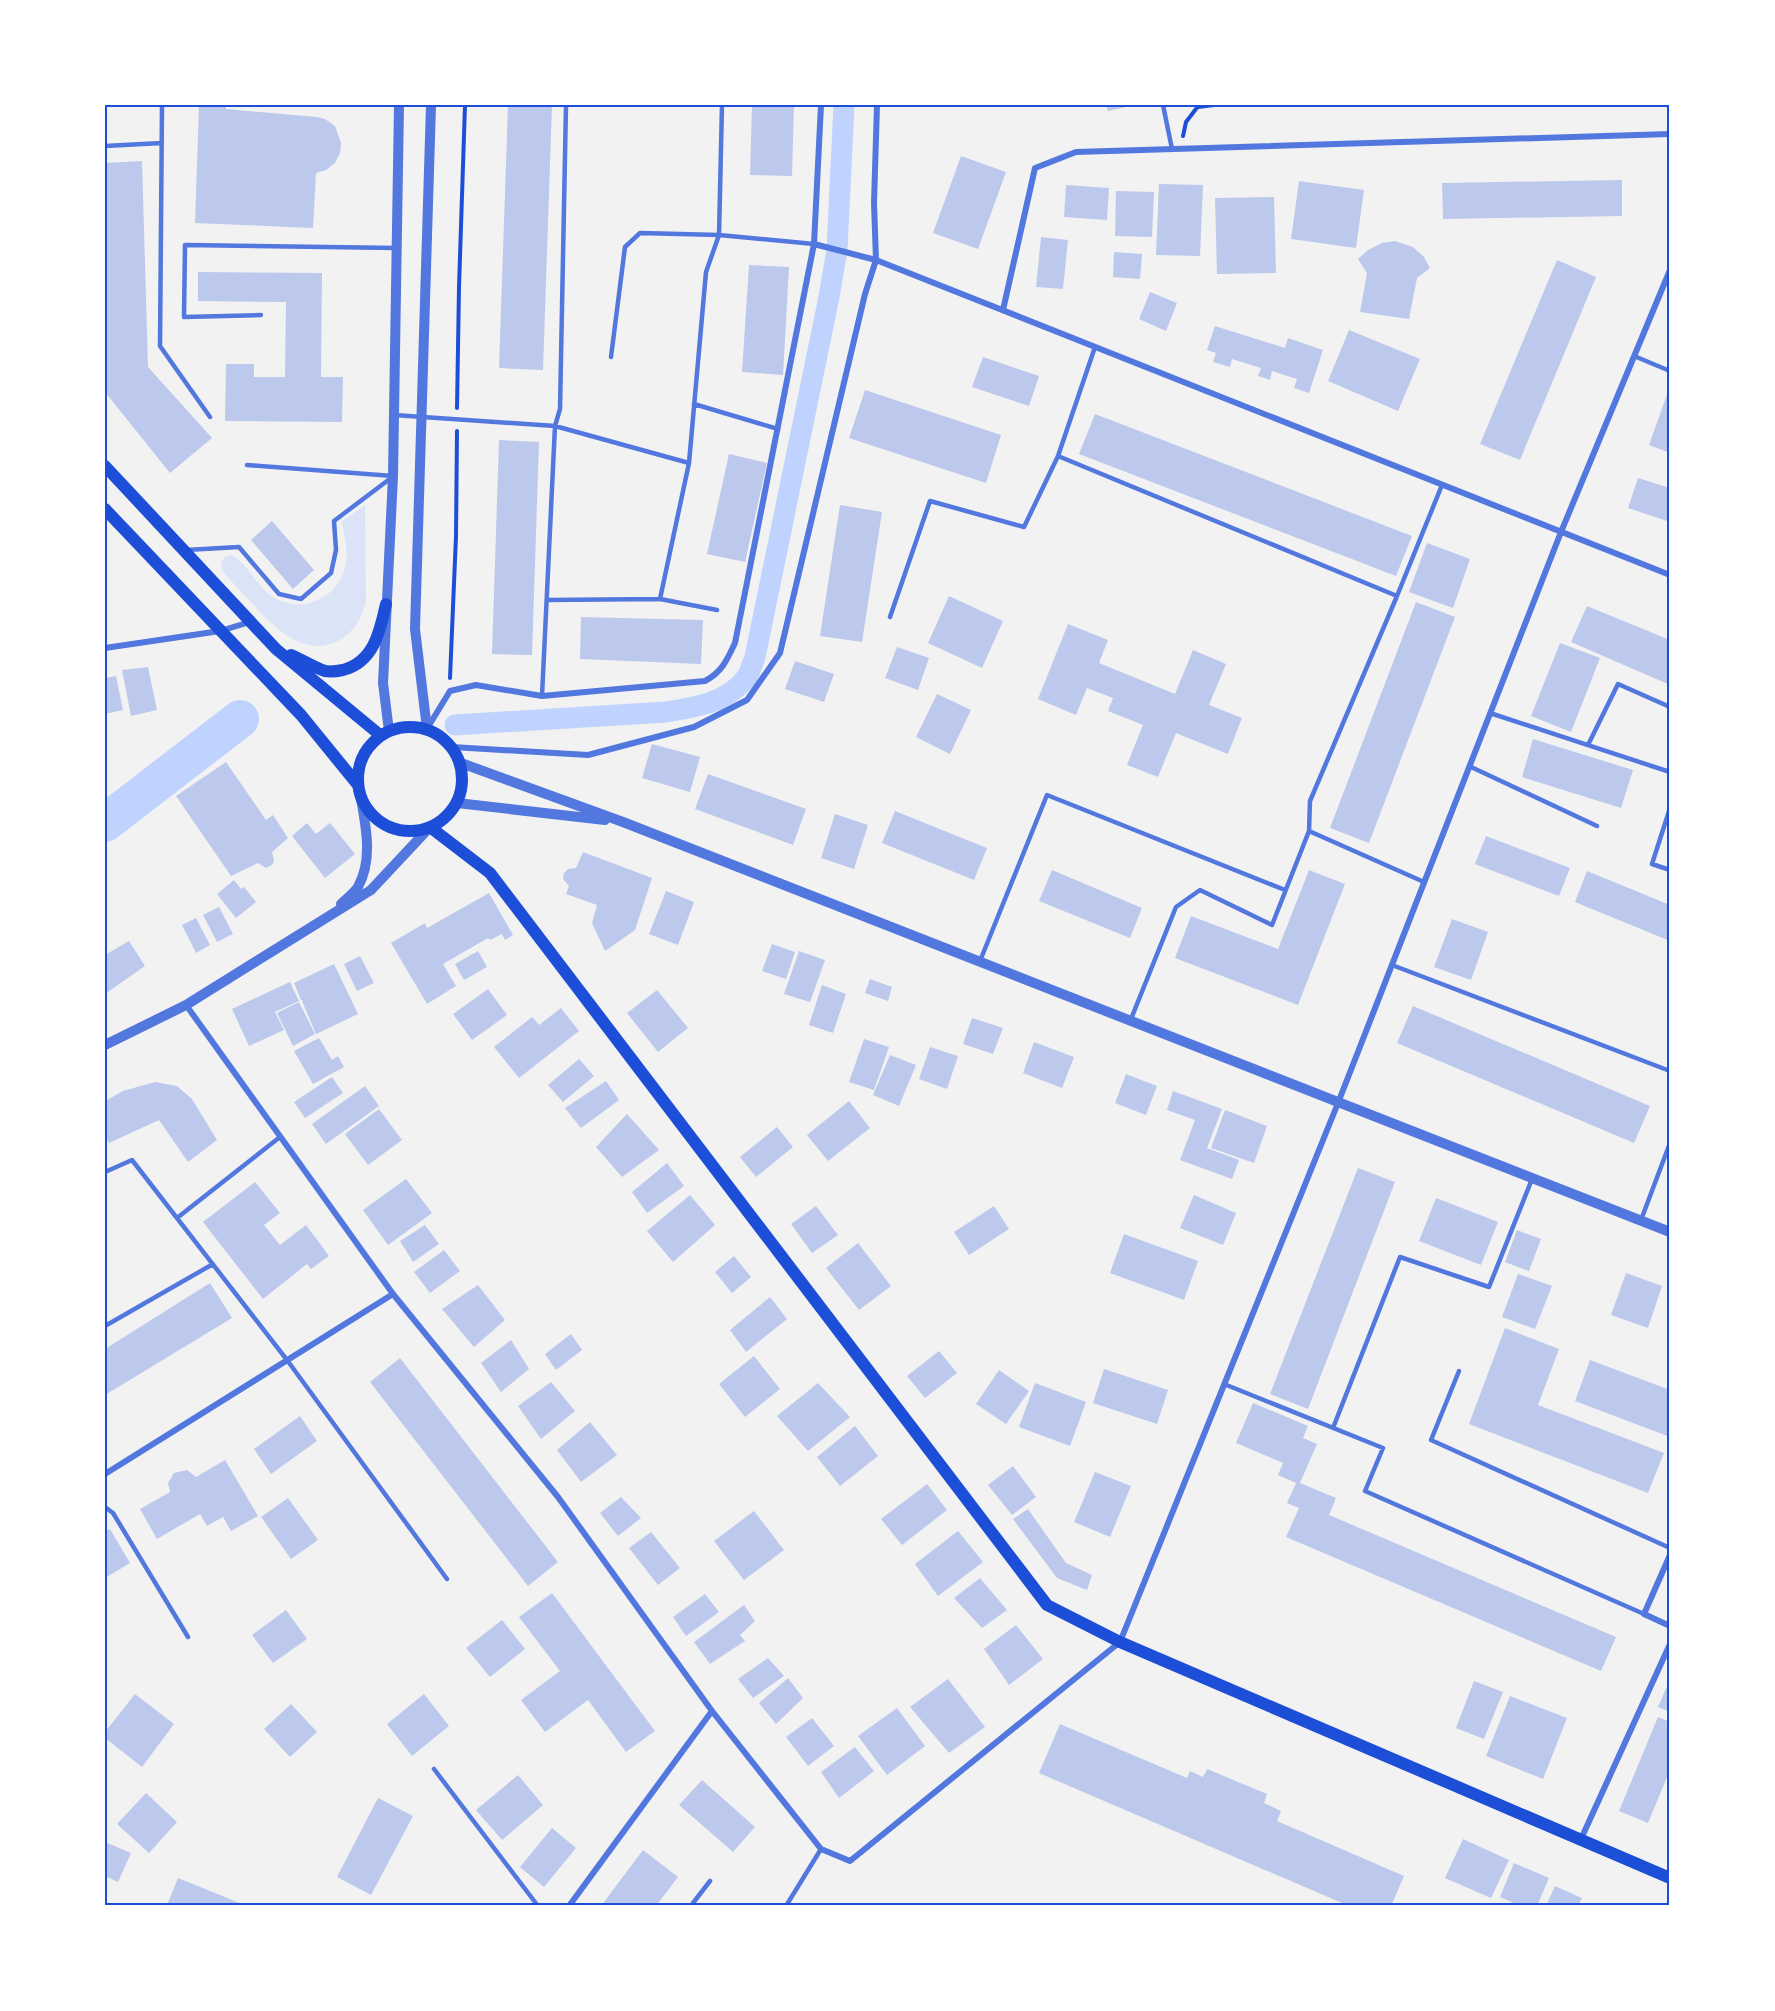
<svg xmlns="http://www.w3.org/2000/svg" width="1775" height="2011" font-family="'PT Sans',sans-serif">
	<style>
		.green { fill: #dbe4f7 }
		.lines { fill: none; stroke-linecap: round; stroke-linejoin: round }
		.canal { stroke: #bfd3fe; stroke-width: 21 }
		.river { stroke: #bfd3fe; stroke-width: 38 }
		.building { fill: #bdc9ec }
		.path { stroke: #1d4ed8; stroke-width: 4 }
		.service { stroke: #5277de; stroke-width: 4.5 }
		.minor { stroke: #5277de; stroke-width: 6 }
		.tertiary { stroke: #5277de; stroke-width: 10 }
		.secondary { stroke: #1d4ed8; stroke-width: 12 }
		.neatline { fill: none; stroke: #1d4ed8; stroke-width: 2 }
	</style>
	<rect width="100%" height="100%" fill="#f2f2f2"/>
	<path class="green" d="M365 505 366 600C362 618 355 632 338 641 301 659 271 624 248 599 239 589 228 579 221 567 221 560 224 555 232 555 249 565 257 588 275 598 304 615 341 596 346 563 348 549 344 534 342 521Z"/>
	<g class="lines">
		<path class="canal" d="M455 725 665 712C693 708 727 703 746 678 750 673 752 664 755 657L829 297 837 250 844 105"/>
		<path class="river" d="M105 823 240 719"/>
	</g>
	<path class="building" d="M199 105H226V109L317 117 325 119 335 126 341 143 340 153 335 163 326 170 316 173 313 228 195 223Z
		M508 105H552L543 370 499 368Z
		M752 105H794L792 176 750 175Z
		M1106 105H1130V106L1108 111Z
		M961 156 1006 172 978 249 933 233Z
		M142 161 148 367 212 438 170 473 105 392V163Z
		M1622 180V216L1443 219 1442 183Z
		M1299 181 1364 190 1356 248 1291 239Z
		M1159 184 1203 185 1200 256 1156 255Z
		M1066 185 1109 188 1107 220 1064 217Z
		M1116 191 1154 192 1152 237 1115 236Z
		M1274 197 1276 273 1217 274 1215 198Z
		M1041 237 1068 240 1063 289 1036 287Z
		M1395 241 1413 247 1424 257 1430 268 1417 278 1409 319 1360 312 1367 273 1358 259 1368 250 1382 243Z
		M1114 252 1142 254 1140 279 1113 277Z
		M1557 260 1596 277 1520 460 1480 444Z
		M749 265 789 267 783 375 742 372Z
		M198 272 322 273 321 377H343L342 422 225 421 226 364H254V377H285L286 302 198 301Z
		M1150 292 1177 303 1166 331 1139 319Z
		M1215 326 1285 348 1288 338 1323 350 1309 393 1294 388 1297 379 1272 371 1270 380 1258 376 1261 368 1232 359 1230 367 1213 362 1216 353 1207 350Z
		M1349 330 1420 359 1398 411 1328 381Z
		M983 357 1039 376 1029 406 972 387Z
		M1670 386V453L1649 445Z
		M865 390 1001 435 986 483 849 438Z
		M1095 414 1412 536 1396 576 1079 454Z
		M499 440 539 442 532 655 492 654Z
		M729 454 767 463 745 562 707 554Z
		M1638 478 1670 488V522L1628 508Z
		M840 505 882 512 862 642 820 636Z
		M272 521 314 570 293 589 251 540Z
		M1427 543 1470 559 1453 608 1409 592Z
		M949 596 1003 621 982 668 928 643Z
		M1416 602 1455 617 1369 843 1330 828Z
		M1587 606 1670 640V685L1571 642Z
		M581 617 703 620 701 664 580 659Z
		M1068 624 1108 640 1099 663 1175 694 1193 650 1226 664 1209 705 1242 718 1228 754 1176 733 1158 777 1127 765 1143 725 1108 711 1113 698 1087 688 1076 715 1038 699Z
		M1560 643 1600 658 1571 732 1531 716Z
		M897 647 929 658 918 690 885 678Z
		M795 661 834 674 824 702 785 689Z
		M148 667 157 710 131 716 122 670Z
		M116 676 123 710 105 714V678Z
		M937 694 971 710 950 754 916 737Z
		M1533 739 1633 770 1621 808 1522 777Z
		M652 744 700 757 690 792 642 778Z
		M226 762 266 820 273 815 288 838 272 852 274 861 272 865 266 868 258 863 231 876 176 796Z
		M708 774 806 809 793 845 695 809Z
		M895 811 987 848 974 880 882 843Z
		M835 814 868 825 854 869 821 858Z
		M307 823 316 834 330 823 355 854 325 878 292 836Z
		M1486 836 1570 868 1559 896 1475 864Z
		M583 852 652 878 635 930 605 951 592 923 597 905 566 894 569 886 563 879 564 873 568 869 576 868Z
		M1052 870 1142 908 1130 938 1039 901Z
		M1309 870 1345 884 1298 1005 1175 958 1191 916 1278 949Z
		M1587 871 1670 905V941L1575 902Z
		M234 880 241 889 244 887 256 902 236 918 217 894Z
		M666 891 694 902 678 945 649 934Z
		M489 893 513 935 505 940 502 934 490 940 488 938 443 964 456 986 427 1004 391 943 425 923 427 928Z
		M219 907 233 934 217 942 203 915Z
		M196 918 210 945 196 953 182 925Z
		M1452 919 1488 932 1471 980 1434 967Z
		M129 941 145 966 105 994V955Z
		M772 944 795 952 786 979 762 971Z
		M478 951 487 967 464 980 455 964Z
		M799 951 825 960 810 1002 784 994Z
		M360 956 374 983 357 991 344 964Z
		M334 964 358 1014 316 1034 302 1001 303 1000H301L294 983Z
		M870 979 892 987 888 1001 865 993Z
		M290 982 299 1001 275 1012 284 1030 249 1046 232 1009Z
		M822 985 846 994 833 1033 809 1025Z
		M488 989 507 1015 472 1040 453 1014Z
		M657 990 688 1028 658 1052 627 1013Z
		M299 1002 315 1034 293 1046 277 1013Z
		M1413 1006 1650 1106 1634 1143 1397 1043Z
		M561 1008 579 1031 519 1078 494 1047 532 1017 539 1025Z
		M972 1018 1003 1028 993 1054 963 1044Z
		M319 1038 332 1060 338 1056 344 1067 313 1084 294 1051Z
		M864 1039 889 1047 874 1090 849 1082Z
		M1034 1042 1074 1057 1062 1088 1023 1073Z
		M930 1047 958 1056 947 1089 919 1079Z
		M890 1055 916 1065 899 1106 873 1095Z
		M579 1059 594 1076 563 1102 548 1085Z
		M1126 1074 1157 1086 1146 1115 1115 1103Z
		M332 1077 343 1093 305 1118 294 1102Z
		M606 1081 619 1100 581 1128 565 1108Z
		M155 1082 177 1086 192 1099 217 1140 188 1162 159 1120 109 1143 105 1135V1101L123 1091Z
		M365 1086 379 1106 326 1144 312 1124Z
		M1173 1091 1222 1109 1207 1148 1239 1160 1232 1179 1180 1160 1195 1120 1167 1110Z
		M849 1101 870 1128 828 1161 807 1135Z
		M379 1109 402 1140 368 1165 345 1134Z
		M1225 1110 1267 1126 1254 1163 1211 1148Z
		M627 1114 659 1150 622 1177 596 1147Z
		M777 1127 793 1147 756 1177 740 1157Z
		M667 1163 684 1186 647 1213 632 1192Z
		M1358 1168 1395 1182 1308 1409 1270 1394Z
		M406 1179 432 1213 388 1245 363 1210Z
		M255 1182 280 1213 264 1225 280 1245 306 1225 329 1256 311 1269 307 1264 263 1299 203 1222Z
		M690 1195 715 1225 673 1262 647 1231Z
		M1194 1195 1236 1213 1223 1245 1180 1228Z
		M1436 1198 1498 1222 1481 1265 1419 1241Z
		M816 1206 838 1235 812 1253 791 1224Z
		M994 1206 1009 1229 969 1255 954 1232Z
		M425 1225 439 1244 413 1262 400 1241Z
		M1517 1230 1541 1239 1529 1271 1505 1262Z
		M1124 1234 1198 1261 1184 1300 1110 1273Z
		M858 1243 891 1286 859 1310 826 1268Z
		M444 1250 460 1271 430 1293 414 1272Z
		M734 1256 751 1277 732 1293 715 1272Z
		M1626 1273 1662 1286 1648 1328 1611 1315Z
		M1518 1274 1552 1286 1535 1329 1502 1317Z
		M210 1283 232 1318 105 1395V1349Z
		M478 1285 505 1320 474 1347 442 1309Z
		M770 1297 787 1319 746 1352 730 1330Z
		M1505 1328 1559 1349 1538 1405 1664 1453 1648 1493 1469 1424Z
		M571 1334 582 1350 556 1370 545 1354Z
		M511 1340 529 1369 501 1392 481 1363Z
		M939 1351 957 1373 925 1398 907 1376Z
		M754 1356 780 1389 745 1417 719 1384Z
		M400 1358 558 1562 528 1586 370 1382Z
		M1590 1360 1670 1390V1437L1575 1401Z
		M1104 1369 1168 1390 1157 1424 1093 1403Z
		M999 1370 1029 1391 1006 1424 976 1404Z
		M551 1382 575 1411 541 1439 518 1406Z
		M818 1383 850 1417 808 1451 777 1416Z
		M1035 1383 1086 1402 1070 1446 1019 1427Z
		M1253 1403 1308 1426 1303 1438 1317 1444 1300 1483 1336 1498 1329 1515 1616 1637 1601 1671 1286 1537 1299 1508 1287 1503 1296 1483 1278 1475 1283 1463 1236 1443Z
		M300 1416 317 1441 271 1474 254 1449Z
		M590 1422 617 1455 581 1482 557 1450Z
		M855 1426 878 1456 840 1486 817 1457Z
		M225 1460 258 1516 231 1531 223 1517 207 1526 200 1514 157 1539 140 1509 170 1492 168 1483 174 1473 187 1470 196 1477Z
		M1013 1466 1036 1497 1012 1515 988 1485Z
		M1095 1472 1131 1486 1110 1537 1074 1522Z
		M927 1484 947 1510 902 1545 881 1519Z
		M621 1497 641 1518 618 1536 600 1513Z
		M288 1498 318 1540 291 1559 261 1517Z
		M1028 1509 1066 1563 1092 1575 1087 1590 1057 1578 1013 1519Z
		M754 1511 784 1550 744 1580 714 1541Z
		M110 1529 130 1563 105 1578V1531Z
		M958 1531 983 1562 938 1596 915 1564Z
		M651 1532 680 1568 658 1585 629 1548Z
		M980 1578 1007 1610 982 1628 954 1598Z
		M552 1593 655 1731 626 1752 588 1700 545 1732 521 1700 560 1671 519 1617Z
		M705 1594 719 1612 686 1636 673 1617Z
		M744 1605 755 1621 740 1635 745 1641 710 1664 694 1642Z
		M286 1610 307 1639 273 1663 252 1635Z
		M502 1620 525 1649 490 1677 466 1648Z
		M1016 1625 1043 1659 1009 1685 984 1649Z
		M768 1658 784 1676 753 1698 738 1679Z
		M788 1678 803 1698 776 1724 759 1703Z
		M948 1679 985 1727 949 1753 910 1707Z
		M1670 1679V1712L1658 1707Z
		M1474 1681 1503 1692 1484 1739 1456 1728Z
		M135 1694 174 1724 142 1767 105 1738V1732Z
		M424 1694 449 1726 412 1756 387 1724Z
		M1510 1696 1567 1718 1543 1779 1486 1756Z
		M291 1704 317 1732 290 1757 264 1729Z
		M897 1708 925 1746 887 1775 858 1736Z
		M1658 1717 1670 1722V1770L1648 1823 1619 1811Z
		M812 1718 834 1746 808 1766 786 1737Z
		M1060 1724 1187 1778 1190 1771 1203 1777 1207 1769 1267 1794 1264 1803 1281 1811 1277 1821 1404 1876 1391 1906H1349L1039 1773Z
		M855 1747 874 1771 839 1798 821 1772Z
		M518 1775 543 1805 502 1840 476 1810Z
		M702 1780 755 1827 733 1852 679 1805Z
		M146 1793 177 1822 149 1853 117 1824Z
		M378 1798 413 1816 371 1895 337 1877Z
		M552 1828 576 1848 544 1887 520 1867Z
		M1463 1839 1509 1860 1491 1898 1445 1878Z
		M105 1842 131 1853 118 1882 105 1876Z
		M643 1850 678 1877 656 1906H601Z
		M1514 1863 1549 1878 1537 1906H1520L1500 1897Z
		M178 1878 247 1906 167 1905Z
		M1555 1886 1582 1898 1578 1906H1546Z"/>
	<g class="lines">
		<path class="path" d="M1198 107 1214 105
			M1183 136 1186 122 1199 105
			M457 408 459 287 465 105
			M450 678 456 536 457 431"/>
		<path class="service" d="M162 105 160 346 210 417
			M1163 105 1172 149
			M105 146 162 143
			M261 315 184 317 185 245 397 248
			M1095 347 1058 456 1397 596 1442 485
			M1634 356 1670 371
			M611 357 625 247 640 233 719 235 814 244
			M694 404 778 429
			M394 415 555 426 689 463
			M247 465 393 476
			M186 550 239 547 279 594 301 599 331 573 336 550 334 521 391 478
			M1397 596 1310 801 1309 831 1424 882
			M660 599 689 463 706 272 719 235 722 105
			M547 600 660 599 717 610
			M890 617 930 501 1024 527 1058 456
			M542 696 555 426 560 409 566 105
			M1490 713 1670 772
			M1588 745 1618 684 1670 707
			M1469 766 1597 826
			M1670 808 1652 864 1670 870
			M980 961 1047 795 1285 890
			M1392 965 1670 1071
			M1131 1019 1176 907 1200 890 1272 925 1309 831
			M105 1172 132 1160 287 1360 447 1579
			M177 1218 280 1137
			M1641 1220 1670 1143
			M105 1326 213 1264
			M1459 1371 1431 1440 1670 1548
			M1224 1384 1383 1448 1365 1491 1644 1614
			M1333 1428 1400 1257 1489 1287 1532 1179
			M105 1507 113 1513 188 1637
			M434 1769 538 1906
			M697 1906 693 1903 710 1881
			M786 1906 821 1849"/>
		<path class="minor" d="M814 244 876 260 1670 575
			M1003 310 1035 168 1076 152 1670 134
			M105 648 220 631 250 622
			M428 727 450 691 476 685 542 696 705 681C722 672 727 660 735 643L814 244 821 105
			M452 747 588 755 694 727 747 700 780 653 865 294 876 260 874 203 877 105
			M186 1005 393 1294 558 1497 712 1711 821 1849 850 1861 1120 1642 1338 1103 1561 532 1670 270
			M105 1474 393 1294
			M1670 1555 1644 1614 1670 1626
			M1581 1839 1670 1644
			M569 1906 712 1711"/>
		<path class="tertiary" d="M427 729 415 629 431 105
			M389 731 383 683 393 476 399 105
			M461 763 623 822 1670 1232
			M457 803 605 820
			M341 904C346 899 354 893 358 887 373 860 366 827 361 799
			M105 1045 186 1005 371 890 430 827"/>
		<path class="secondary" d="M105 466 276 649 380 735
			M105 509 301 715 358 785
			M291 655C303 660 313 667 325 671 331 672 338 671 343 670 374 662 380 631 386 604
			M358 779a52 52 0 1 1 104 0a52 52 0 1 1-104 0Z
			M430 827 490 873 1047 1605 1120 1642 1670 1878"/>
	</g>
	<rect width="1775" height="2011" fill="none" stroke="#ffffff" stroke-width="213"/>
	<rect x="106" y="106" width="1562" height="1798" class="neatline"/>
</svg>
